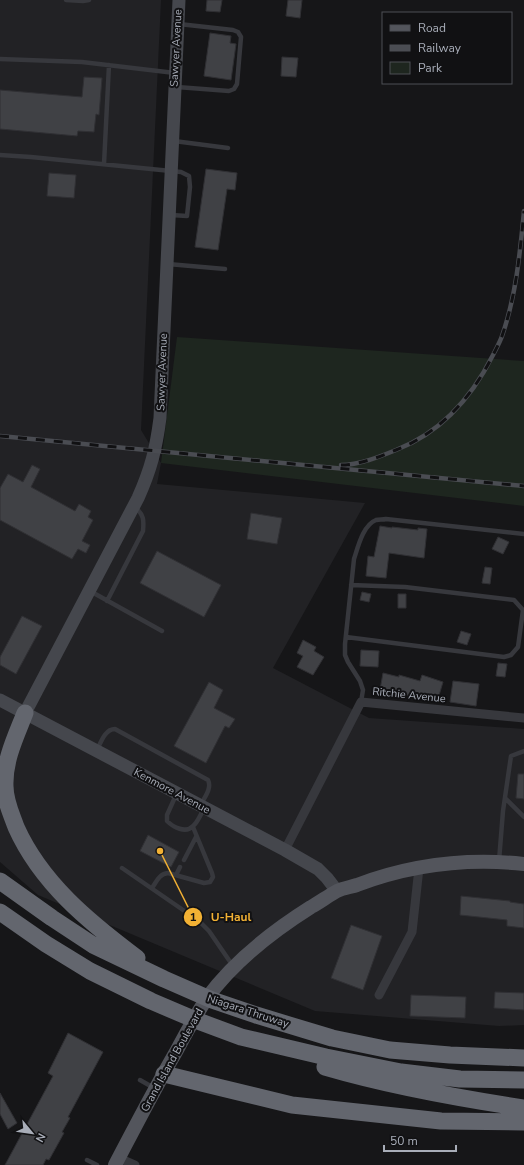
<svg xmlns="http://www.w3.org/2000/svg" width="524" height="1165" font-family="'Nunito Sans',sans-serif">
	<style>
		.built { fill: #222225 }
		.green { fill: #1e261f }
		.building { fill: #404145; stroke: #303034 }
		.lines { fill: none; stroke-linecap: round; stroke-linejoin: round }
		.lane { stroke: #37383d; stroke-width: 4.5 }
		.street { stroke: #37383d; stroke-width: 9 }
		.secondary { stroke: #45474d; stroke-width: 13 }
		.primary { stroke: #53555c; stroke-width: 14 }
		.highway { stroke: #63666e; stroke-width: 17 }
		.rail-casing { stroke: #4a4c52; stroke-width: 4.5 }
		.rail { stroke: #111113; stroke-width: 3; stroke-dasharray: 9; stroke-linecap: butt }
		.labels { text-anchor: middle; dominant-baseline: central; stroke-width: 4; stroke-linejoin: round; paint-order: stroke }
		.street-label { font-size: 11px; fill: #a8adb8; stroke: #111113 }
		.leader { fill: none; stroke: #f2b134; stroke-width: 1.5 }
		.callout-dot { fill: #f2b134; stroke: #111113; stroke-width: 1.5 }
		.mark-label { font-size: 12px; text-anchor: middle; font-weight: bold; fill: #111 }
		.callout-label { font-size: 12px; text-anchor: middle; font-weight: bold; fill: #f2b134; stroke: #111113; stroke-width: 4; stroke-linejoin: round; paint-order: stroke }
	</style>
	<rect width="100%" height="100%" fill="#161618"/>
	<path class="built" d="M0 0H161L141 430 161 463 157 484 365 503 273 668 369 718 524 729V1025L499 1026 315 1011 38 895 0 862Z"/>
	<path class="green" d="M177 337 524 361V506L161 463Z"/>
	<path class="building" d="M207 0H222L220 12 206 11Z
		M288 0H302L300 18 286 16Z
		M210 33 231 36 230 43 236 44 231 80 204 76Z
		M282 57 298 58 296 77 281 76Z
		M84 77 102 78 99 115 96 114 94 132 78 131 77 136 0 129V90L82 97Z
		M206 169 237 173 235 190 227 189 218 250 195 247Z
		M49 173 76 175 74 198 47 196Z
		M32 465 40 469 31 487 75 511 79 504 91 511 88 517 93 520 82 541 90 545 86 553 78 549 72 559 0 520V488L8 474 23 482Z
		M251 513 282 518 277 544 247 539Z
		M380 526 392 528V527L418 530V528L427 529 424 558 389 553 386 578 366 576 368 556 374 557Z
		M498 537 509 542 503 554 492 549Z
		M157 551 221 585 204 617 140 583Z
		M485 567 492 568 490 584 482 583Z
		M362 592 371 594 369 602 360 600Z
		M398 594H406V608H398Z
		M22 616 42 626 16 674 0 665V657Z
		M461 631 471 634 467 645 457 642Z
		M303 640 316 647 314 651 324 657 313 675 297 667 303 656 297 653Z
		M361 650 379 651 378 667 360 666Z
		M498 663 507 664 505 677 496 676Z
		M383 673 399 677V675L420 681 422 675 443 682 437 702 421 697 420 700 405 695 404 696 380 690Z
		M453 681 479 684 476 706 450 702Z
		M209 682 223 690 214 708 235 719 229 728 225 726 206 763 174 746Z
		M518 774H524V799L516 798Z
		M148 835 179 852 171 867 140 851Z
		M461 896 510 901V902L524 904V928L507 926V920L460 915Z
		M351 925 382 936 363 990 331 978Z
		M495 992 524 993V1010L494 1008Z
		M411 995 466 997 465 1018 410 1016Z
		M68 1033 103 1052 68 1117 70 1118 62 1132 64 1133 49 1160 46 1159 43 1165H5L53 1076 48 1073Z
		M0 1093 17 1123 8 1129 0 1114Z"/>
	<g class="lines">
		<path class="lane" d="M66 0 83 1 89 0
			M0 59 82 62 175 73
			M177 87 229 91 234 89 237 84 241 37 238 32 233 30 179 24
			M174 141 228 148
			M0 155 31 157 181 172 189 176 190 187 187 216 171 215
			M104 164 109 65
			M168 264 225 269
			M90 591 162 631
			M107 601 143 531C144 520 144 515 135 507
			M346 637 504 657 511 655 518 647 523 610 514 600 405 587 351 585
			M361 702 363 690 360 681 348 662 345 655V644L354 559C358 547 363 525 376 520 379 519 383 520 386 519L524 534
			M97 750C101 742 105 729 115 729L208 780C212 788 205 797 201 804
			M176 795 167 815V821C173 827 186 834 193 826 198 822 200 815 204 809
			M505 798 524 817
			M184 860 196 837
			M499 861 503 811 511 756 524 751
			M122 868 199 921 209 931 233 966
			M176 875 180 867
			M152 888C157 881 159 874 168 873L204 883 210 882 213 877 212 873 193 827
			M140 1080 154 1088
			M87 1160 97 1165"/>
		<path class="street" d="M285 850 361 702 524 718
			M379 995 412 932 419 868
			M119 1158 135 1165"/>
		<path class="secondary" d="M0 700 285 850 318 869 327 878 337 891
			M25 713 138 498C151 469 156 449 160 418L179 0"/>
		<path class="primary" d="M115 1165C135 1127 155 1088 177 1050 186 1033 196 1015 207 998 234 961 273 931 311 907 320 902 328 896 337 891 343 888 351 887 357 885 410 865 468 858 524 864"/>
		<path class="highway" d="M25 713C16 736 4 760 5 786 5 801 11 813 16 827 41 883 89 922 137 958
			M0 881 52 918 93 945 164 979 212 1000 256 1015 332 1038 390 1050 450 1055 524 1058
			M0 912 46 944 90 971 151 1001 198 1021 241 1037 326 1057 401 1072 460 1079 524 1080
			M325 1067C390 1086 457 1098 524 1108
			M164 1074 292 1105 441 1121 524 1122"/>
		<defs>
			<path id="rail" d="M0 436 524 486
				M341 465C359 465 379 457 396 450 440 433 472 397 493 355 496 349 500 342 502 336 516 296 520 253 524 211"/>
		</defs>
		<use href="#rail" class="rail-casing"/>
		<use href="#rail" class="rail"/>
	</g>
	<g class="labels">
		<g class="street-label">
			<text transform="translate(176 48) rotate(-87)">Sawyer Avenue</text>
			<text transform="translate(162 372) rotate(-88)">Sawyer Avenue</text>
			<text transform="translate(409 695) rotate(6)">Ritchie Avenue</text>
			<text transform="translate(172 791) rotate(28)">Kenmore Avenue</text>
			<text transform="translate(248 1011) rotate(18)">Niagara Thruway</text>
			<text transform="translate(172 1060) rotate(-61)">Grand Island Boulevard</text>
		</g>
	</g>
	<path class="leader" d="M160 851L193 917"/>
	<g class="callout-dot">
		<circle cx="160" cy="851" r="4"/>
		<circle cx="193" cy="917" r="10"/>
	</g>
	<g class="mark-label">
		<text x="193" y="921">1</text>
	</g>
	<g class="callout-label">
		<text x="231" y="921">U-Haul</text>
	</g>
	<rect x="382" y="12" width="130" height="72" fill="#111113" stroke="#4d4f55"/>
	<rect x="390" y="25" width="20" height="6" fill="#53555c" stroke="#4d4f55"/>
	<text x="418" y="32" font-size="12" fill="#a8adb8">Road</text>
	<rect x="390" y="45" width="20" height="6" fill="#4a4c52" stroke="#4d4f55"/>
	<text x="418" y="52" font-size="12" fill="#a8adb8">Railway</text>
	<rect x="390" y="62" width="20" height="12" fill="#1e261f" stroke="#4d4f55"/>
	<text x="418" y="72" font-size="12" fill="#a8adb8">Park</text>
	<g transform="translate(32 1133) rotate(119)" stroke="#111113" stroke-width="3" paint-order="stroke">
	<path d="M0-3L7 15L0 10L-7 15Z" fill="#a8adb8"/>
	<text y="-6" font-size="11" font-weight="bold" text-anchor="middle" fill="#a8adb8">N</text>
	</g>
	<path d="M384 1145v6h72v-6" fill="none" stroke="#a8adb8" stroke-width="2"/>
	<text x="390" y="1145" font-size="12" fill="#a8adb8" stroke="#111113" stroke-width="3" paint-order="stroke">50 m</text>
</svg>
